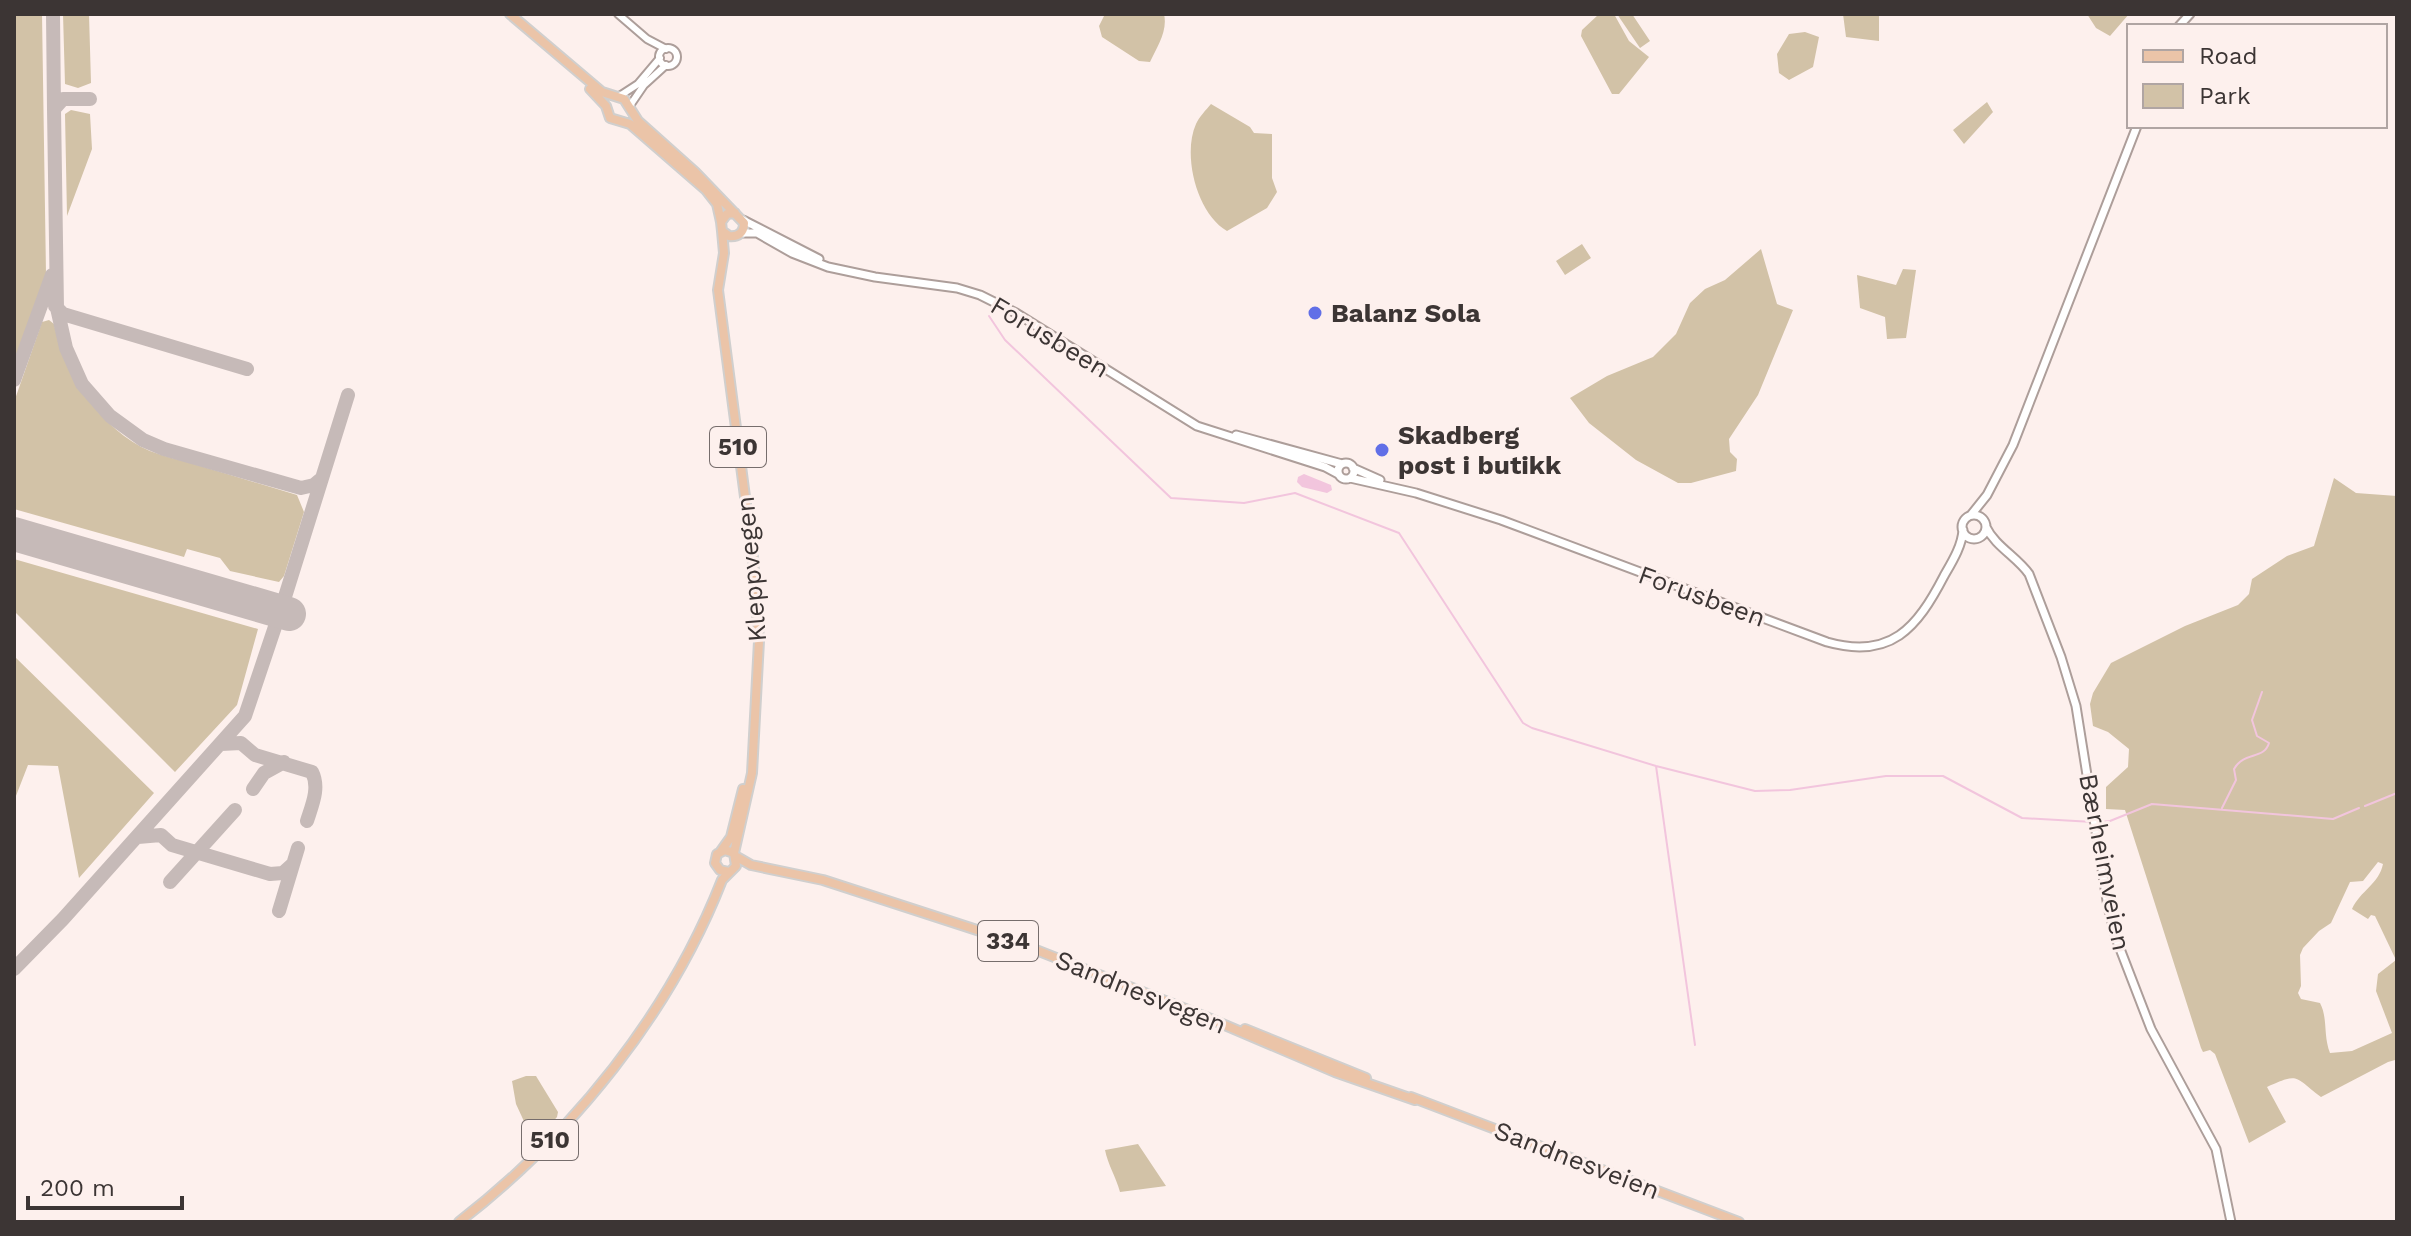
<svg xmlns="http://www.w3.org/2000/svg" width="2411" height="1236" font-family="'Work Sans',sans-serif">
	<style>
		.green { fill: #d2c2a7; fill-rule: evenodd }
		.water { fill: #f2c5dd }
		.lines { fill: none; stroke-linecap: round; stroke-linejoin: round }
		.stream { stroke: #f2c5dd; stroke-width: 2 }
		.taxiway { stroke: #c6bab8; stroke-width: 14 }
		.runway { stroke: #c6bab8; stroke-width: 34 }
		.tertiary-casing { stroke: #ad9e9a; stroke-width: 10 }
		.secondary-casing { stroke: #ad9e9a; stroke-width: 11 }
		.primary-casing { stroke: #d0cfce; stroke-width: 12 }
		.tertiary { stroke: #fff; stroke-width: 6 }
		.secondary { stroke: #fff; stroke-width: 7 }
		.primary { stroke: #ebc4a8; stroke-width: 8 }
		.poi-dot { fill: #616fe7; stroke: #fdf0ed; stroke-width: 3 }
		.labels { text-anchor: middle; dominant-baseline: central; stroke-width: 6; stroke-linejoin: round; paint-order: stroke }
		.shield { fill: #fdf0ed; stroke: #766d6c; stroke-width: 2 }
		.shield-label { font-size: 24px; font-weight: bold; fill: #3c3534 }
		.poi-label { font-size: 26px; font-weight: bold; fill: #3c3534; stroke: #fdf0ed; text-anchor: start }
		.street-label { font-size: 26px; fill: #3c3534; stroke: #fdf0ed }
	</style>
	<rect width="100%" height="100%" fill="#fdf0ed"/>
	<path class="green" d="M14 14H42L46 274 14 363Z
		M63 14H89L91 83 78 88 65 84Z
		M1105 14H1164C1168 31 1157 47 1150 62L1139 61 1102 37 1099 26Z
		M1599 14H1614L1629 41 1649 57 1619 94H1612L1581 36 1582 30Z
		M1617 14H1632L1650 41 1640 48Z
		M1843 14H1879V41L1846 37Z
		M2087 14H2129L2110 36 2096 28Z
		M1805 32 1819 37 1813 67 1789 80 1779 73 1777 54 1789 34Z
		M1987 102 1993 112 1964 144 1953 130Z
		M1211 104 1250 127 1254 133 1272 134V178L1277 192 1267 208 1227 231C1197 214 1182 155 1196 124 1199 117 1206 110 1211 104Z
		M71 110 90 114 92 149 67 216 65 114Z
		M1582 244 1591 258 1565 275 1556 261Z
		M1761 249 1777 304 1793 310 1758 395 1729 439 1730 452 1737 459 1736 471 1691 483H1678L1636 460 1589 423 1570 398 1607 376 1653 357 1676 334 1690 303 1705 289 1725 280Z
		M1903 269 1916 270 1906 338 1887 339 1885 317 1860 308 1857 275 1896 285Z
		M49 320 54 324C65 374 101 430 150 451 165 457 182 460 197 465 230 475 264 485 297 495L304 512 284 576 279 582 230 571 220 558 187 549 184 557 14 509V402L42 322Z
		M2334 478 2356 493 2397 496V1065L2395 1060 2388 1062 2321 1097C2294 1077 2300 1072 2267 1087L2286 1122 2249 1143 2215 1054 2210 1050 2203 1052 2201 1048 2125 810 2106 809V787L2128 767 2129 749 2108 732 2093 726 2090 704 2093 693 2111 663 2185 626 2238 605 2249 594 2252 579 2287 556 2314 546ZM2378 862 2383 864C2379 884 2360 891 2352 909L2368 919 2371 915 2375 916 2396 960 2378 974 2376 991 2392 1033 2352 1051 2330 1053C2323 1035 2328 1018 2320 1003L2301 999 2298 993 2301 986 2300 955 2303 948 2319 931 2331 923 2350 882 2363 881Z
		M14 559 258 629 237 705 175 772 14 611Z
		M14 656 154 793 79 878 58 766 28 765 14 801Z
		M526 1076H536L558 1112 557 1117 534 1143 516 1104 512 1081Z
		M1138 1144 1166 1186 1120 1192C1116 1177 1108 1165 1105 1150Z"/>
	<path class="water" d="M1304 474 1331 485 1332 490 1327 493 1302 487 1297 482 1298 477Z"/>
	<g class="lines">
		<path class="stream" d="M989 316 1005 340 1171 498 1244 503 1295 493 1399 533 1523 723 1532 728 1656 766 1755 791 1790 790 1886 776H1943L2022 818 2093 822
			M1656 766 1695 1045
			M2365 806 2397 793
			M2222 808 2236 780 2234 769C2244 751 2264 760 2269 743L2257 736 2252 720 2262 692
			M2099 822 2110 821 2152 804 2333 819 2359 808"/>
		<path class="taxiway" d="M53 14 54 109
			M90 99H63L54 109 57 308 66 348 82 384 110 416 143 440 164 449 301 488 314 485 320 480
			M55 306 63 314 247 369
			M14 380 52 275
			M263 606 273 613 275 622
			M221 744 241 743 255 755 312 772C320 788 312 805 307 821
			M253 789 264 773 284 762
			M138 837 161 835 172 845 270 874 283 873 293 864
			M170 882 235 810
			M279 911 298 848
			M14 969 63 919 245 716 284 600 348 395"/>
		<path class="runway" d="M14 534 289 614"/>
		<defs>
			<path id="tertiary" d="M618 14 647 39 666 49
				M659 57a9 9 0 1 1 18 0a9 9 0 1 1-18 0Z
				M618 97 638 84 660 58
				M629 107 644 85 666 65"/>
			<path id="secondary" d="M2179 26 2190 14
				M743 220 819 259
				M742 233H757L792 253 828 267 875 277 957 288 980 295 1016 313 1197 426 1325 467 1338 474
				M1236 435 1342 464
				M1338 471a8 8 0 1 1 16 0a8 8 0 1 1-16 0Z
				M1353 468 1380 480
				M1350 478 1416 493 1501 520 1827 642C1891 660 1917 628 1944 576 1952 562 1962 546 1963 530
				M1971 515 1987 495 2013 445 2137 126
				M1962 527a12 12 0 1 1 24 0a12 12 0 1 1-24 0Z
				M1986 527C1995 546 2017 557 2029 574L2061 657 2076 706 2108 907 2117 941 2151 1029 2216 1149 2231 1222"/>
			<path id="primary" d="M510 14 602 92 624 99 638 121 695 172 744 223C744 233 738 237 729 236L722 231 721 222 727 214 735 213
				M590 89 606 106 610 118 630 124 706 190 717 204 721 222
				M722 231 724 253 718 290 753 558 759 641 752 773 734 853
				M721 851 731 837 743 789
				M737 857 751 865 823 880 1026 946 1206 1017 1335 1072 1415 1100
				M1245 1029 1366 1078
				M1411 1097 1739 1222
				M459 1222C573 1134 670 1013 722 880L736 866 734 853 725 850 717 854 715 863 720 870 729 872"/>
		</defs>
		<use href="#tertiary" class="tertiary-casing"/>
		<use href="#secondary" class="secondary-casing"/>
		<use href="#primary" class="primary-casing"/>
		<use href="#tertiary" class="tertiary"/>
		<use href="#secondary" class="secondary"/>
		<use href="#primary" class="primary"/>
	</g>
	<g class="poi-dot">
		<circle cx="1315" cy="313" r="8"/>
		<circle cx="1382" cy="450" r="8"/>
	</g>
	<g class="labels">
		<g class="shield">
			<rect x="710" y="427" width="56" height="40" rx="6"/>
			<rect x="978" y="921" width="60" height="40" rx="6"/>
			<rect x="522" y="1120" width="56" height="40" rx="6"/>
		</g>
		<g class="shield-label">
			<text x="738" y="447">510</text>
			<text x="1008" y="941">334</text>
			<text x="550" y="1140">510</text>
		</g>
		<g class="poi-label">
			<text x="1331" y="313">Balanz Sola</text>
			<text x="1398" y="435">Skadberg<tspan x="1398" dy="30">post i butikk</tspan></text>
		</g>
		<g class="street-label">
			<text transform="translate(1050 337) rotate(31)">Forusbeen</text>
			<text transform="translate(751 569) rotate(-95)">Kleppvegen</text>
			<text transform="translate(1702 596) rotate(20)">Forusbeen</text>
			<text transform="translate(2105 862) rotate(79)">Bærheimveien</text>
			<text transform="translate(1141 992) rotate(22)">Sandnesvegen</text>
			<text transform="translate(1577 1160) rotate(21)">Sandnesveien</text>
		</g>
	</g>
	<rect width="2411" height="1236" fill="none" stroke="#3c3534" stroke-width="32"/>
	<rect x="2127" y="24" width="260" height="104" fill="#fdf0ed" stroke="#b0a5a3" stroke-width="2"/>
	<rect x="2143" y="50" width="40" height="12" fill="#ebc4a8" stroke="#b0a5a3" stroke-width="2"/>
	<text x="2199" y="64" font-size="24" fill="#3c3534">Road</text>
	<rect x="2143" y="84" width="40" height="24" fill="#d2c2a7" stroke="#b0a5a3" stroke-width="2"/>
	<text x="2199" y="104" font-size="24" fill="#3c3534">Park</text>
	<path d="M28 1196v12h154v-12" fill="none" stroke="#3c3534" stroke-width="4"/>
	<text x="40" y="1196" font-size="24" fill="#3c3534" stroke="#fdf0ed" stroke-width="6" paint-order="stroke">200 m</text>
</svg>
